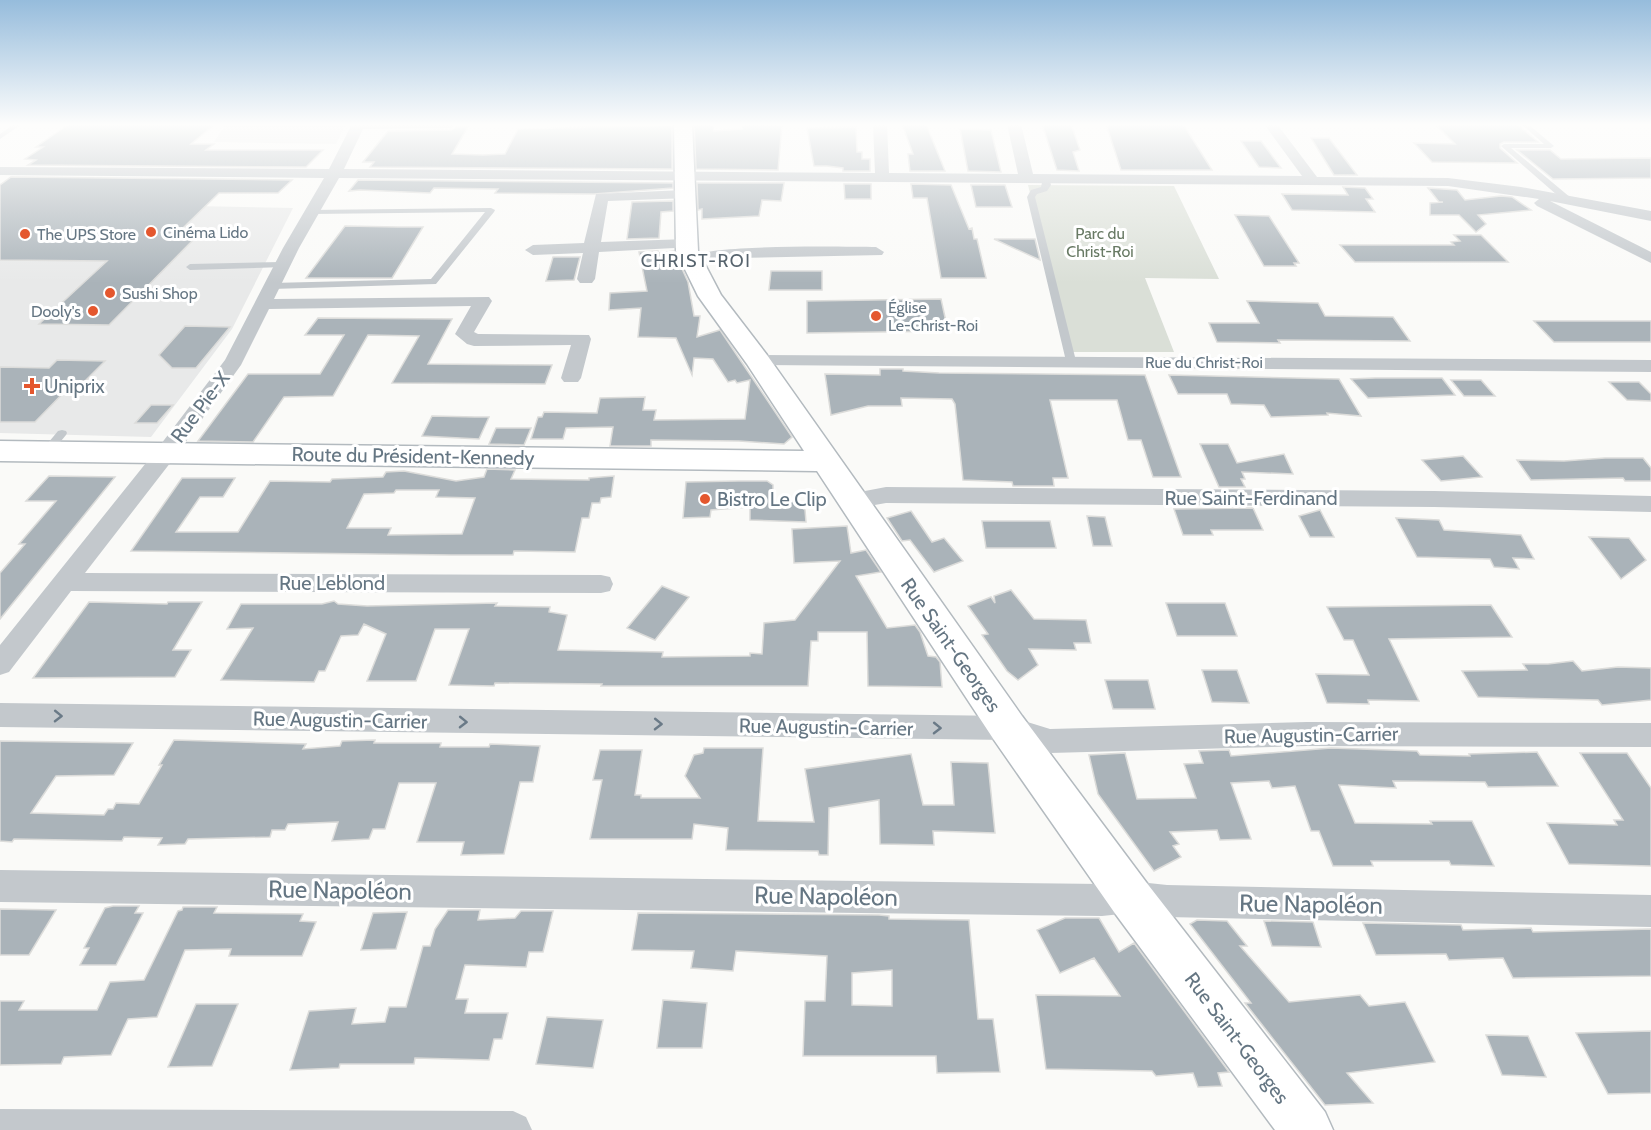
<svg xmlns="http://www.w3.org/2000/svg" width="1651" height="1130" font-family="Cabin,sans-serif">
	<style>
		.built { fill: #e8e9e9 }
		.green { fill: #dadfd7 }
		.building { fill: #aab3b9; stroke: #dcdcda; stroke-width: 1.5; fill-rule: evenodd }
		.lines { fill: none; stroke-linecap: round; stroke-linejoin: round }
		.secondary-casing { stroke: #b3babf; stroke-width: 3 }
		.lane { fill: #c3c8cc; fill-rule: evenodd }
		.street { fill: #c3c8cc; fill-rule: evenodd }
		.secondary { fill: #fff; fill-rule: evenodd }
		.oneway { stroke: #6a7a87 }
		.poi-dot { fill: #e4572e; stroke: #fff; stroke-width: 2 }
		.labels { text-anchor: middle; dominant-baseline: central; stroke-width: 6; stroke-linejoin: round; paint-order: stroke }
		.far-poi-label { font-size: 16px; fill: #657683; stroke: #fff; text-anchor: start }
		.far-park-label { font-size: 16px; fill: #687a64; stroke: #fff }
		.far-street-label { font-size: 16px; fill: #657683; stroke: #fff }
		.far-neighbourhood-label { font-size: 18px; letter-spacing: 1.5px; fill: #57646e; stroke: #fff }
		.poi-label { font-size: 20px; fill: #657683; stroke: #fff; text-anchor: start }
		.street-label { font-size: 20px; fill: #657683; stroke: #fff }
		.near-street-label { font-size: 24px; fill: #657683; stroke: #fff }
	</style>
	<rect width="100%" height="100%" fill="#fafaf8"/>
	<path class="built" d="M226 124H346L336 144 214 142Z
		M0 202 293 208 232 329 151 437 0 433Z"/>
	<path class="green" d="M1028 185 1174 186 1219 279 1145 278 1174 352H1069Z"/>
	<path class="building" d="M69 124H215L191 144H214L206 150H323L306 167 28 165 36 160 25 159 43 147H36Z
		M694 124H712L714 131 742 129 743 124 782 125 778 170 696 169Z
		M902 124H926L945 171H910L908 154H913Z
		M1042 124H1071L1080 150 1073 152 1079 171 1057 170Z
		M1106 124H1183L1212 170H1121Z
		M1435 124H1517L1538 142H1504L1500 144V148L1517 163 1432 162 1414 143 1455 144Z
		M672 125V169L370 167 374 162H363L388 131 451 130 456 127H468L452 154 483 155 505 154 518 129Z
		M856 127 857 152H862V159H870V171H843V168L827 166H814L807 128Z
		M960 129 991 130 1001 172 968 171Z
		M1311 138H1329L1357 175H1334Z
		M1241 141H1261L1281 168 1259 167Z
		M1517 150H1550L1561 159 1651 158V178L1553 179Z
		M11 177 292 180 278 193H219L182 229H204L109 325 39 324 107 261 0 260V185Z
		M358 180 673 183V188L594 194 495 193 498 189 434 188 430 193 360 190 349 191Z
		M697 183H784L781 201 762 200 759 216 702 219V209L698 210Z
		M844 184H871V199H845Z
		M911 184 951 185 969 229 972 228 974 239H977L986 278H941L927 198H913Z
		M971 185H1005L1012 207H976Z
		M1343 187 1365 188 1373 199H1366L1375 212 1292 210 1282 194 1348 195Z
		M1428 188 1457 190 1465 200 1501 196 1512 197 1531 210 1478 215 1486 224 1476 232 1459 215H1430V203L1443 202H1439Z
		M673 201V211L661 212 659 238 627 239 632 202Z
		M1235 215 1269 216 1299 263H1294L1296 266H1264Z
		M345 226 398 227H423L392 278H306Z
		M1454 235H1481L1508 262H1355L1340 245H1454L1451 242 1460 241Z
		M994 239H1035L1040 260Z
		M658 251V253L674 251 688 282 694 316H700L697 337 720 330 792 437 784 444 739 441 651 440V446H610L613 427 566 428 563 439H531L538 417H542L544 412 597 413 600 398 645 397 643 410H656L654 420 745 419 750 380 737 383 735 380 728 382 713 359 694 358 692 375 676 338 638 337 641 308 609 310 610 293 647 291 639 252Z
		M553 257H580L574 280 546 281Z
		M771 271H822V290H769Z
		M941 299 948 331 807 333V301Z
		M1247 301 1318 303 1325 316 1393 317 1410 341 1278 340 1280 343 1217 342 1209 323H1259Z
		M318 318 452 319 428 364 552 365 545 384 392 383 419 336 368 335 333 396 284 397 253 442 198 441 248 374H320L344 335H305Z
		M1534 321H1651V342H1554Z
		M185 326 230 327 196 368H172L159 355Z
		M57 360 105 361 85 381H75L35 422H0V367L49 368Z
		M880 369H903V371L939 373 1145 375 1181 477H1153L1141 440H1128L1117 400H1050L1068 478H1053L1054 486H1013L1012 482 963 480 955 404 952 399 901 398 902 406H868L831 415 825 374 880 375Z
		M1169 375 1339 379 1361 416 1327 413 1328 415 1271 417 1264 405 1231 404 1227 394H1178Z
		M1375 378H1442L1455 395 1368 398 1351 379Z
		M1451 380H1481L1495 396H1464Z
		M1609 382H1639L1651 394V401L1627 400Z
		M151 405H173L157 423H135Z
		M432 416 475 417H489L479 439 422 436Z
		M496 428H531L524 445 489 444Z
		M1200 444H1228L1237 463 1284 454 1293 474 1242 472 1245 479H1241L1245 487H1219Z
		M1463 456 1482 477 1441 481 1422 460Z
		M1605 458H1643L1651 468V481H1625L1623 478 1531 480 1517 460 1564 461Z
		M487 469 515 470 511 479 589 480V478L614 476 611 497 601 498 600 503H592L589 518H582L575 552 514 551 513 555H451L131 551 182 478H235L223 497H200L176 532H238L270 481 330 482 332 479 383 477 386 472 404 471 456 481 484 477ZM396 490H439L436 497 475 498 462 534 388 535 391 528H347L364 494 394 493Z
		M49 476 115 477 0 619V573L25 544H19L56 501H26Z
		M738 481H767L773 485V502L798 501V505L805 510 806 522 750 520V507L711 510 710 517 683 518 686 482Z
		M1253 508 1263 530H1211L1213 535H1183L1174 509Z
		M1320 510 1334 537H1310L1299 516Z
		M911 511 932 542 944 538 963 561 934 572 910 540 902 541 887 518Z
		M1087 516 1105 517 1112 546H1093Z
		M1396 518 1439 520 1444 530 1521 535 1534 559 1513 558 1519 569 1494 567 1490 559 1417 557Z
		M982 521H1050L1056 548H986Z
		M847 526 851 553 866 550 881 572 856 576 887 628 915 625 920 632 928 656 936 657 940 662 942 687 868 686 867 632H818V641H811L808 686H601L602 684 495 683 494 686 449 685 469 629H435L416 681H367L386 634 364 624 358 635 341 636 325 671H319L314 682 221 680 253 628 227 629 241 604H322L334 601 338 604 367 606 497 603 495 606 550 607 549 612 567 615 558 650 663 652 662 657 750 656V653L762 654 764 623 795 620 840 561 794 563 792 529Z
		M1589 537 1629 538 1646 560 1621 579Z
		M662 586 689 597 655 640 627 628Z
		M1011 590 1034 619 1086 620 1091 643H1074L1076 650 1029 649 1038 665 1018 680 1007 671 982 635 988 634 968 606 991 597 995 603 994 596Z
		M89 602 167 604 168 602H202L173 650H191L175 677 33 678Z
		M1166 603H1225L1237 636H1177Z
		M1491 605 1512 637 1389 639 1419 701 1368 700 1369 704 1327 703 1316 674 1369 675 1353 640H1344L1327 607Z
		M1573 661 1582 671 1618 667 1651 668V700L1602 705 1598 700 1478 697 1462 671 1527 670 1523 664H1548Z
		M1202 670H1237L1249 703 1212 702Z
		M1105 680H1148L1155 709H1113Z
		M174 740 306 744 303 749 340 746 342 741 375 740 374 743H441L440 747H489L490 744 540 746 533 782H520L504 854 461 855 464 842H417L436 783H399L385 829H373L369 839 332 841 338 822 288 824 285 830H272L270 837 188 839 185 844 158 845 162 838 124 837 122 841 14 839 12 842 0 841V741L133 743 114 775 56 776 31 813 104 815 108 809H113L116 803 139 804 162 765H159Z
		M704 748H763L758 821 814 822 805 769 911 754 923 805H954L951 762 988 763 995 833 933 831 934 845 880 844 879 800 829 808 828 855H819L818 851 726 850 728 828 694 824 692 839H590L602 780H593L600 750H642L635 795H641V798H700L685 776 694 755 703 753Z
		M1331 748 1417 751 1420 755 1470 756 1469 754 1537 752 1558 786 1488 787 1485 782 1393 781 1396 788 1339 785 1355 823 1432 824 1430 821H1472L1494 866 1451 865 1449 861H1371L1373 866H1333L1319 831H1311L1295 786 1272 788 1269 781 1231 783 1251 839 1220 840 1217 830 1170 832 1179 844 1173 846 1181 857 1154 871 1098 794 1089 755 1125 753 1137 799 1196 798 1184 764 1203 763 1199 751 1229 750 1231 756Z
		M1580 753H1627L1651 788V866L1569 864 1547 823 1617 825 1614 820H1623Z
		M113 906H139L135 913H143L116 965H80L89 948H84L105 908Z
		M183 907H217L214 913 303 914 300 921 316 922 302 956H229L231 949 185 950 157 1017 128 1019 111 1055 64 1057 61 1064 0 1065V1001H24L19 1010H97L110 982 144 980 178 911 182 910Z
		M0 909 56 910 29 955H0Z
		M448 910H480L478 920 515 918 521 911H553L543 952H529L526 967 465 965 456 999H468L465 1013H508L502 1039H494L489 1060 415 1058 414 1064H340L339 1068 290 1070 309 1011 356 1008 352 1024 385 1022 389 1007H406L423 946H430L435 929Z
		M407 912 396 949 361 950 373 913Z
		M638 913 879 915 889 916V919L969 920 978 1019H993L1000 1072 937 1073 936 1056H803L805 1001H825L827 956 736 951 733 971 691 968 694 951 632 950ZM892 970V1006L852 1005V973Z
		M1065 918H1099L1119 952 1134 943 1229 1072 1218 1073 1222 1086 1198 1087 1193 1073 1156 1076 1152 1071 1046 1069 1036 995 1120 996 1094 958 1060 973 1037 930Z
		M1197 920 1227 921 1247 946H1240L1289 1002 1360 995 1369 1006 1405 1002 1435 1062 1347 1073 1373 1103 1325 1105 1245 1003H1251L1190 924Z
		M1264 921 1313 922 1321 947 1272 946Z
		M1363 923 1461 925 1463 930 1531 928 1533 932 1651 929V976L1513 978 1503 958 1449 960 1446 954 1376 955Z
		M663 1000 707 1003 702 1048H657Z
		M196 1004H238L212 1066 168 1067Z
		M547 1017 603 1020 593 1068 536 1064Z
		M1651 1031V1093L1608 1094 1576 1033Z
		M1486 1035 1528 1036 1546 1077 1502 1075Z"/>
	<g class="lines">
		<defs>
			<path id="secondary" d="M674 124H692L698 251 721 295 767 355 1022 716 1146 882 1325 1112 1333 1130H1275L1114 912 994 740 817 471 0 461V441L804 451 747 364 698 296 676 251Z"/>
		</defs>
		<use href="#secondary" class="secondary-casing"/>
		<path class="lane" d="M14 124H22L0 139V134Z
			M1521 124H1528L1554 146 1551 148H1511L1571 198V202H1565L1501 146 1504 144H1544Z
			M1043 178H1049L1051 185 1047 191 1037 194 1035 197 1076 361 1071 364 1066 361 1027 197 1031 190 1041 187Z
			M491 208 495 210 494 212 436 284 272 289 268 286 272 283 431 279 485 212 312 214 308 212 309 210Z
			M282 262 285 263V267L190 270 186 267 190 264Z
			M62 430 66 431 67 433 66 435 51 453H43L42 451 43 449 58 431Z"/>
		<path class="street" d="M352 124H457L451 128 363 129 344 169 875 173 873 124H887L889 173 1018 174 1007 124H1021L1033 174 1302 176 1264 124H1277L1317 177 1448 178 1521 187 1651 211V221L1550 201 1651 252V263L1537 206 1534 203 1539 199 1448 186 339 178 299 248 274 299 489 297 492 301 474 332 478 334 589 335 591 339 581 378 578 382H564L561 378 571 345 474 346 467 344 455 334 471 306 269 309 241 365 174 458 85 573 601 575 610 577 613 584 610 591 601 593 71 591 9 672 0 675V645L158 448 225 360 283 248 324 178 0 175V167L329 169Z
			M684 190 689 192 692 195 689 198 608 201 601 242 687 239 695 244 693 247 599 252 595 279 592 283H580L577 279 583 253 533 255 525 250 533 245 584 243 596 194Z
			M876 247 884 252 882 255 736 258 691 265 683 260C696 243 847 247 876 247Z
			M758 355 1651 360V372L751 365 748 361 751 357Z
			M886 487 1434 491 1651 496V512L1434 507 886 503 852 509 844 507 841 501 844 495Z
			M0 703 1008 716 1050 729 1307 722 1651 723V747L1307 746 1050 753 1008 740 0 727Z
			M0 870 1102 884 1130 881 1167 885 1651 895V927L1167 917 1130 913 1102 916 0 902Z
			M0 1109 513 1111 526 1117 532 1130H0Z"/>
		<use href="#secondary" class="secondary"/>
	</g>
	<defs><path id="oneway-chevron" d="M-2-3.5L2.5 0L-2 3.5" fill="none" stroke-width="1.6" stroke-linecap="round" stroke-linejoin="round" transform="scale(1.5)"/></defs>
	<g class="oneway">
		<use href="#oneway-chevron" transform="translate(58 716) rotate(1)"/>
		<use href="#oneway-chevron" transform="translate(463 722) rotate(1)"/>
		<use href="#oneway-chevron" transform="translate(658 724) rotate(1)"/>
		<use href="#oneway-chevron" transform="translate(937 728) rotate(1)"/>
	</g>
	<linearGradient id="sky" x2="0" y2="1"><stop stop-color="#96bcdc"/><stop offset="0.44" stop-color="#fdfdfc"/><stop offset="1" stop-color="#fdfdfc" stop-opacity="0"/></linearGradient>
	<rect width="1651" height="283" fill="url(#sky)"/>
	<g class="poi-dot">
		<circle cx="151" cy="232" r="6"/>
		<circle cx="25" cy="234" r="6"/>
		<circle cx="110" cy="293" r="6"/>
		<circle cx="93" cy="311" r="6"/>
		<circle cx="876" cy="316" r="6"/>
		<path d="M29 377h6v6h6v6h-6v6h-6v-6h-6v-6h6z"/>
		<circle cx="705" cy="499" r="6"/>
	</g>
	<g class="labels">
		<g class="far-poi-label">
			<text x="163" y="232">Cinéma Lido</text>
			<text x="37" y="234">The UPS Store</text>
			<text x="122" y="293">Sushi Shop</text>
			<text x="888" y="307">Église<tspan x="888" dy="18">Le-Christ-Roi</tspan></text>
			<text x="81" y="311" text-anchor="end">Dooly's</text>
		</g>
		<g class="far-park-label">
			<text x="1100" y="233">Parc du<tspan x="1100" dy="18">Christ-Roi</tspan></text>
		</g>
		<g class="far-street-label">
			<text x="1204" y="362">Rue du Christ-Roi</text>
		</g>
		<g class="far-neighbourhood-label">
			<text x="696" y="261">CHRIST-ROI</text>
		</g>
		<g class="poi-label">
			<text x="44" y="386">Uniprix</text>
			<text x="717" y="499">Bistro Le Clip</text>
		</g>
		<g class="street-label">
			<text transform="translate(200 407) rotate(-53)">Rue Pie-X</text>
			<text transform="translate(413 456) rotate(1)">Route du Président-Kennedy</text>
			<text x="1251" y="498">Rue Saint-Ferdinand</text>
			<text x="332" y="583">Rue Leblond</text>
			<text transform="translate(951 645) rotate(55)">Rue Saint-Georges</text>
			<text transform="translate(340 720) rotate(1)">Rue Augustin-Carrier</text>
			<text transform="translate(826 727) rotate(1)">Rue Augustin-Carrier</text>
			<text transform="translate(1311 735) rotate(-1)">Rue Augustin-Carrier</text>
			<text transform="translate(1237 1038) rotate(53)">Rue Saint-Georges</text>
		</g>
		<g class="near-street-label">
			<text transform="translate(340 890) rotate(1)">Rue Napoléon</text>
			<text transform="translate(826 896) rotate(1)">Rue Napoléon</text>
			<text transform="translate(1311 904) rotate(1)">Rue Napoléon</text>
		</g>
	</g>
</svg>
